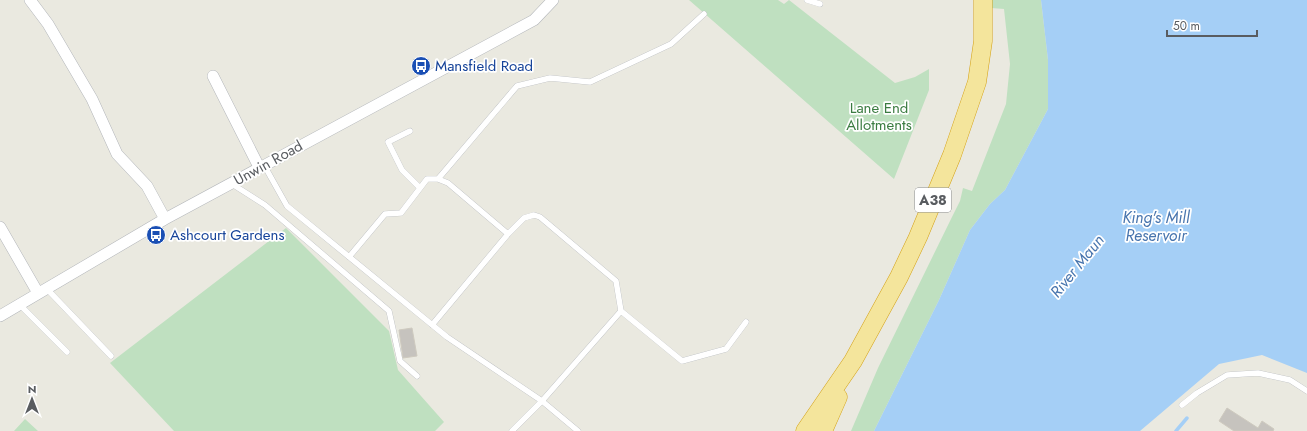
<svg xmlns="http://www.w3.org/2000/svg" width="1307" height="431" font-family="Jost,sans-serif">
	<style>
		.green { fill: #bfe0c0 }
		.water { fill: #a5cff6 }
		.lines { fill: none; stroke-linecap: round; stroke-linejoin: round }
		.stream { stroke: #a5cff6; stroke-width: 3.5 }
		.building { fill: #c6c3be; stroke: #cecabf }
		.service-casing { stroke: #b3b6ba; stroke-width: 6 }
		.minor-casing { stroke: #b3b6ba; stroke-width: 12 }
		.trunk-casing { stroke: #d5a215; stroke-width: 19 }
		.service { stroke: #fff; stroke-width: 5.5 }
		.minor { stroke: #fff; stroke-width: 11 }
		.trunk { stroke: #f4e59c; stroke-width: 18 }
		.labels { text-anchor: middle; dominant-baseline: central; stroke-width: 3.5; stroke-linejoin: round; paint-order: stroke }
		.shield { fill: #fff; stroke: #8b8d90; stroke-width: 1 }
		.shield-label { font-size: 14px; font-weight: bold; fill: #595c60 }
		.transit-label { font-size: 15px; fill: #164399; stroke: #fff; text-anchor: start }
		.park-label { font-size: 15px; fill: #3b7c41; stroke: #fff }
		.street-label { font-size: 15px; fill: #595c60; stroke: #fff }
		.water-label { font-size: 16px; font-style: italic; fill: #4875ae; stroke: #fff }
	</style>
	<rect width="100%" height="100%" fill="#eae9e0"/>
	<path class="green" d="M689 0H778L784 4 789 0 895 83 915 77 929 69V90L894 179Z
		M991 0H1041L1048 60V109L1005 190 990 204 970 230 939 300 874 431H851L878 368 951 219 960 201 963 188 972 191 1006 104 1010 64 1004 9 991 8Z
		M286 228 389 331 398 370 444 422 435 431H174L110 363Z
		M25 419 38 431H14Z"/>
	<path class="water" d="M1041 0H1307V373L1262 355 1219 364 1140 431H874L939 300 970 230 990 204 1005 190 1048 109V60Z"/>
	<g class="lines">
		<path class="stream" d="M1176 431 1187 418"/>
	</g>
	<path class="building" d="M412 328 417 356 403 358 399 330Z
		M1227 408 1258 428 1262 421 1274 429 1273 431H1234L1219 421Z"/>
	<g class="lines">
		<defs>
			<path id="service" d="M807 0 820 4
				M410 131 388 142 402 170 420 188
				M264 165 287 206 447 337 542 401 578 431
				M438 179 517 86 550 78 590 82 671 44 704 14
				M232 184 265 205 389 311 400 361 417 376
				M349 257 385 214 401 213 427 179H438L448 183 508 234
				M46 288 111 356
				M19 304 67 352
				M432 325 508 234 524 218 534 215 540 217 616 281 621 311 682 361 726 349 746 322
				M1182 405 1197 393 1227 375 1258 373 1290 380 1307 391
				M512 431 542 401 621 311"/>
			<path id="minor" d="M30 0 48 24 92 99 117 154 147 186 165 219
				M213 76 259 167
				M0 227 38 293
				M0 316 165 219 534 20 553 0"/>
			<path id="trunk" d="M805 431 853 361 899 277 918 237 952 155 977 82 983 41V0
				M823 431 838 397"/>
		</defs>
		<use href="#service" class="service-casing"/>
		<use href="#minor" class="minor-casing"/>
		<use href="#trunk" class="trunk-casing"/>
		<use href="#service" class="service"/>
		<use href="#minor" class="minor"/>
		<use href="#trunk" class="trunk"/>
	</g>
	<defs>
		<symbol id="bus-disc" viewBox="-11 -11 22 22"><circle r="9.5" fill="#1a4fb4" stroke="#fff"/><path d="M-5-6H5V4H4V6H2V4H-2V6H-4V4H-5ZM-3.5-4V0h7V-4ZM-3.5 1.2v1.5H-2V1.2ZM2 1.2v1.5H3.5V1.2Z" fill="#fff"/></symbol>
	</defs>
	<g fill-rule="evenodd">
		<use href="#bus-disc" x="410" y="55" width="22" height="22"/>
		<use href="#bus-disc" x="145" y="224" width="22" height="22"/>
	</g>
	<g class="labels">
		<rect class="shield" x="915" y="188" width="36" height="24" rx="3"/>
		<g class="shield-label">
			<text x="933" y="200">A38</text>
		</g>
		<g class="transit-label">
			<text x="435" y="66">Mansfield Road</text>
			<text x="170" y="235">Ashcourt Gardens</text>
		</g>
		<g class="park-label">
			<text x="879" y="108">Lane End<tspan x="879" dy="17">Allotments</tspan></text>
		</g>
		<g class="street-label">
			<text transform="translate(268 163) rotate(-29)">Unwin Road</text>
		</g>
		<g class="water-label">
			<text x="1156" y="217">King's Mill<tspan x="1156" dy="18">Reservoir</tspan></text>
			<text transform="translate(1077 266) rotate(-51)">River Maun</text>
		</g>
	</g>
	<g transform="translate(32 399)" stroke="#ffffff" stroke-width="3" paint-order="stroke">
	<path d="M0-3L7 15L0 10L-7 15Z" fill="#595c60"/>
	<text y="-6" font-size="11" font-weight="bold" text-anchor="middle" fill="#595c60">N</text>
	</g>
	<path d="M1167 30v6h90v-6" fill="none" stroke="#595c60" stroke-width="2"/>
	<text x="1173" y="30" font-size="12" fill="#595c60" stroke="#ffffff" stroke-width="3" paint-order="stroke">50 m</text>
</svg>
